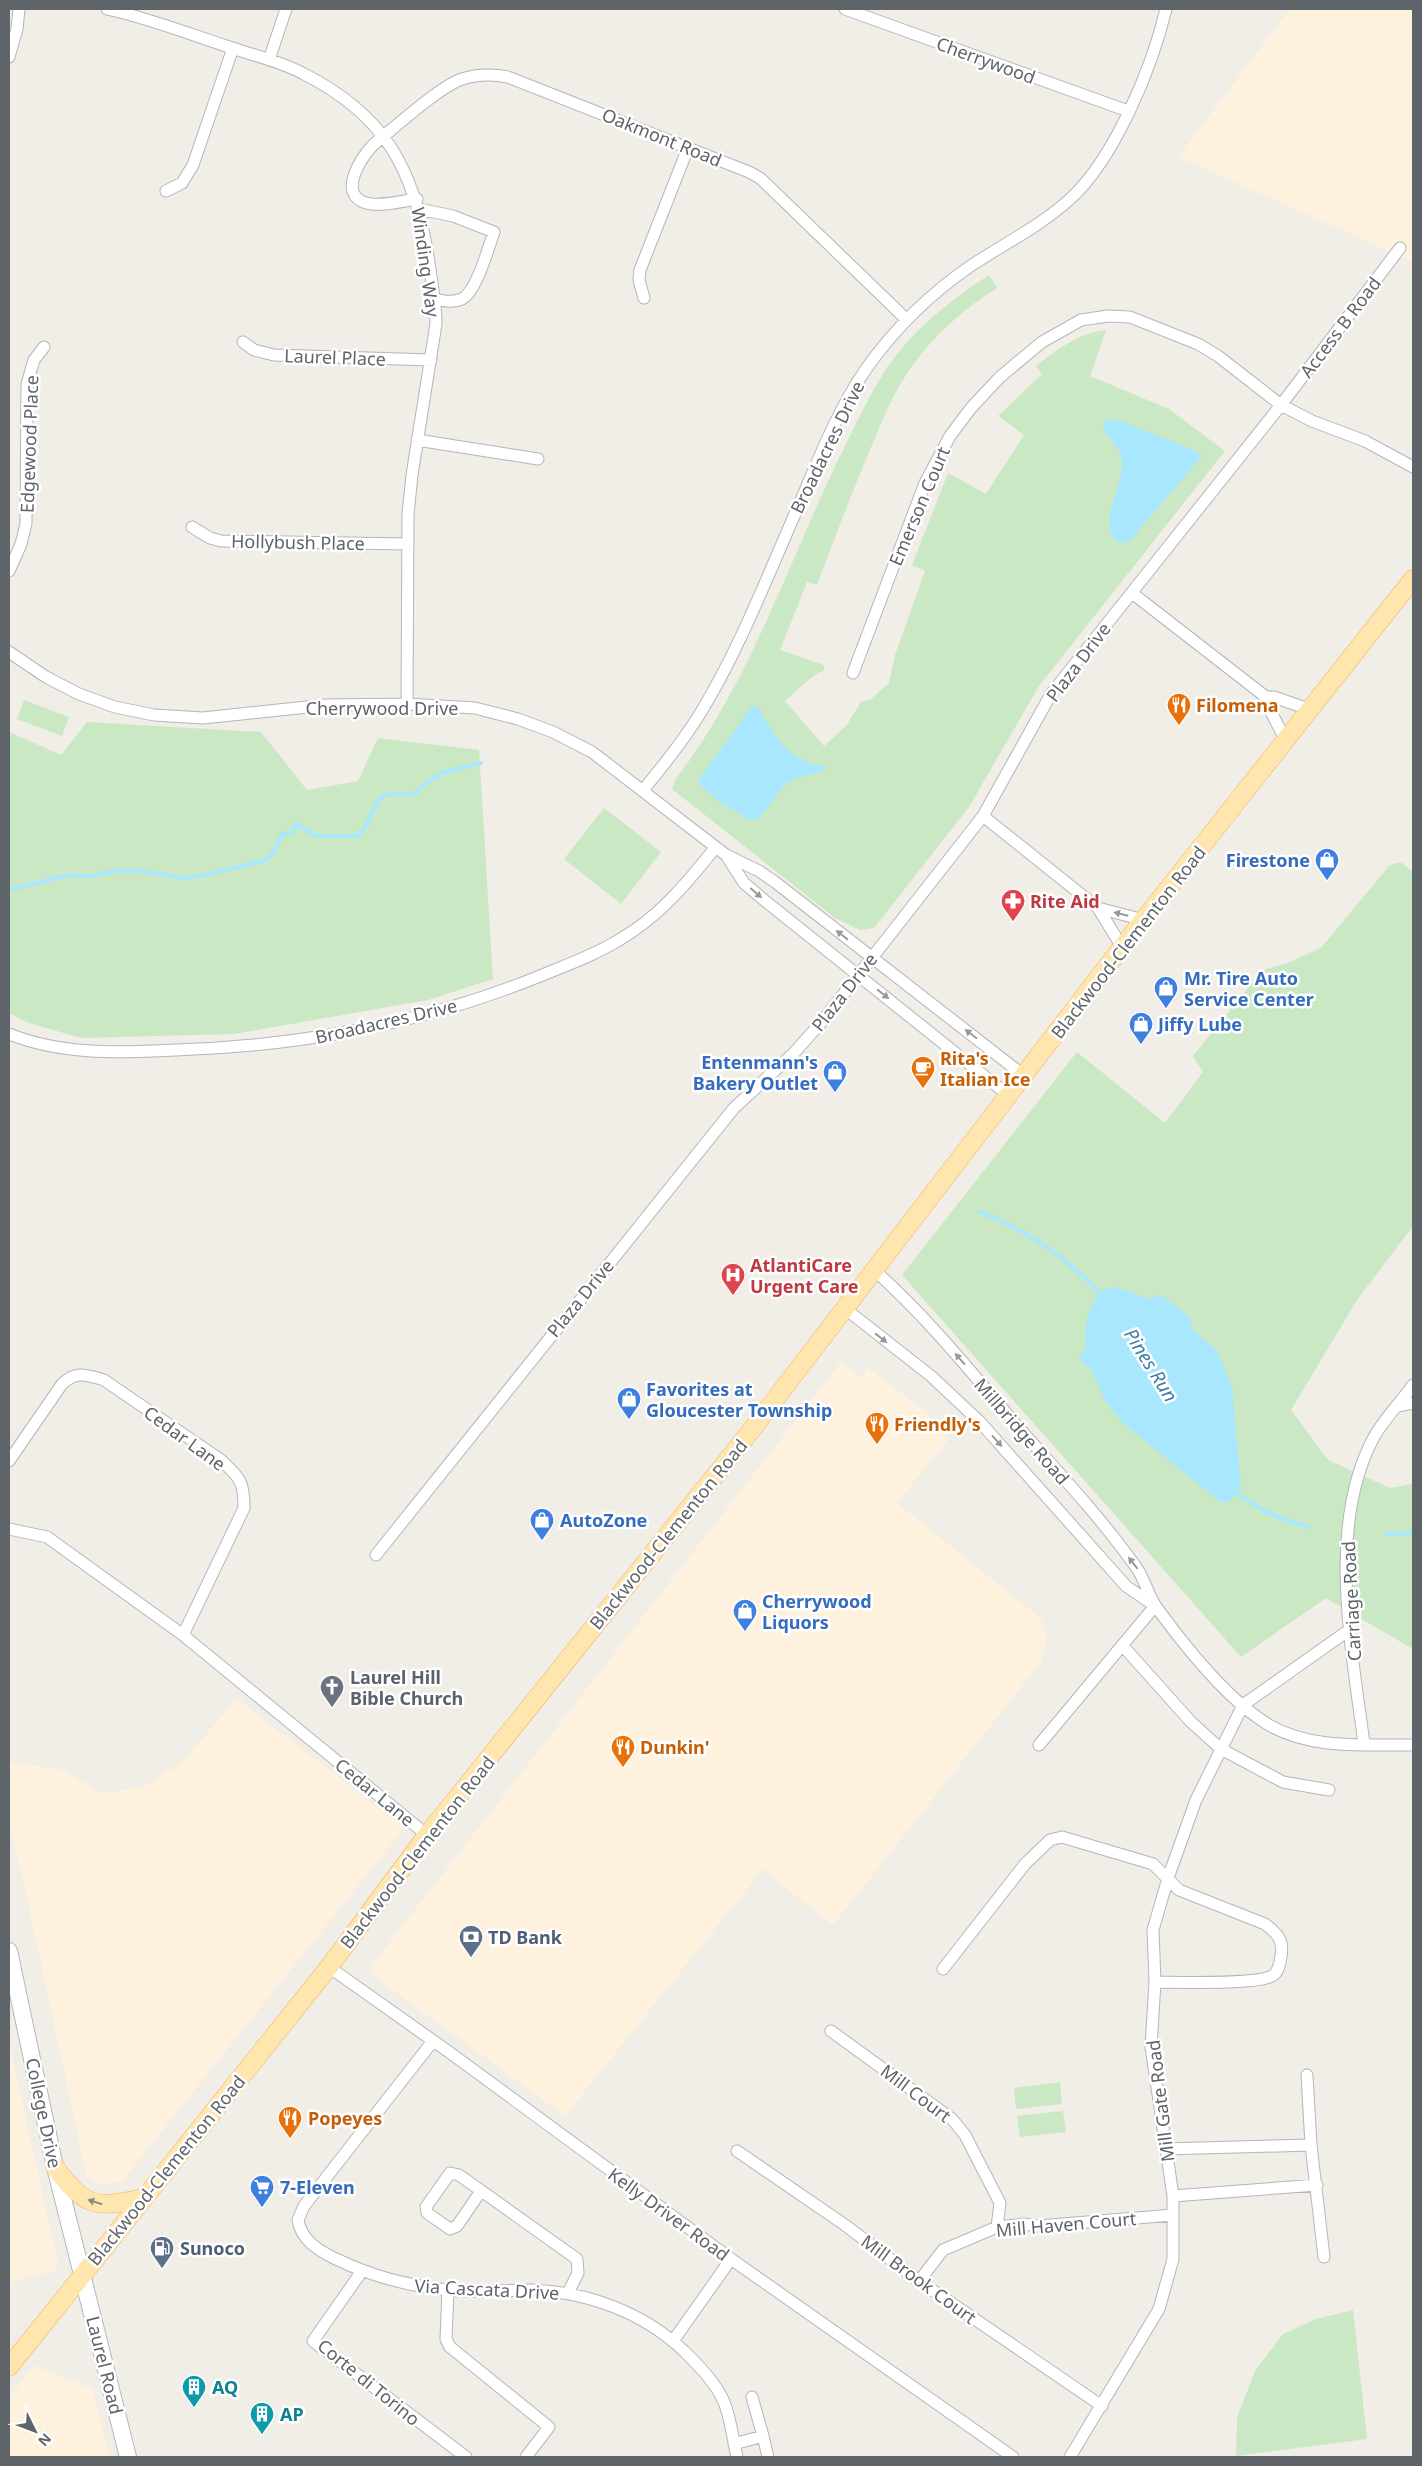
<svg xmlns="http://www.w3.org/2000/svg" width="1422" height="2466" font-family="'Noto Sans',sans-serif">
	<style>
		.commercial { fill: #fef2df }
		.green { fill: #cae8c4 }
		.water { fill: #a9e7ff }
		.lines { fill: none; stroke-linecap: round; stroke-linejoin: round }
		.stream { stroke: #a9e7ff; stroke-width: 4 }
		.street-casing { stroke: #b3b6ba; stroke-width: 13 }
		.secondary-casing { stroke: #b4b8bc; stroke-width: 18 }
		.primary-casing { stroke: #f3b35e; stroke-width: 19 }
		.street { stroke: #fff; stroke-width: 11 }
		.secondary { stroke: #fff; stroke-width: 16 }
		.primary { stroke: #ffe6ae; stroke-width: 18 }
		.oneway { fill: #979a9d }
		.oneway2 { fill: #8f8b7d }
		.labels { text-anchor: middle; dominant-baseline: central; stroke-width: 5; stroke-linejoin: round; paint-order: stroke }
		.street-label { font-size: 18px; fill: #5f6468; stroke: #fff }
		.food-label { font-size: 18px; font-weight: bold; fill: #c56008; stroke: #fff; text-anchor: start }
		.shop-label { font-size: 18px; font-weight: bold; fill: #366cbe; stroke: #fff; text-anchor: start }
		.health-label { font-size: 18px; font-weight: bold; fill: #be3a42; stroke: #fff; text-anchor: start }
		.worship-label { font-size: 18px; font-weight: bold; fill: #5b616d; stroke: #fff; text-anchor: start }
		.service-label { font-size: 18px; font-weight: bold; fill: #4e5e75; stroke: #fff; text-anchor: start }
		.culture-label { font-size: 18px; font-weight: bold; fill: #0d838f; stroke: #fff; text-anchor: start }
		.water-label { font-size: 19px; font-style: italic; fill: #3d7da2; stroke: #fff }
	</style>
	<rect width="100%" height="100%" fill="#f1ede7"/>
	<path class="commercial" d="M1290 9H1413V262L1178 157Z
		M841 1362 861 1377 868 1368 926 1412 949 1439 897 1503 1033 1612 1044 1624 1046 1640 1041 1662 833 1925 763 1869 565 2116 379 1980 372 1973V1965Z
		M237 1699 404 1828 122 2181 100 2185 86 2174 21 1870 9 1826V1761L63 1771 103 1793 143 1787 180 1764Z
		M9 2043 58 2264 55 2271 9 2282Z
		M34 2365 93 2389 110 2457H9V2398Z"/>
	<path class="green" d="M989 275 997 288C965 308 935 334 913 365 894 390 882 421 870 450 851 494 834 540 817 585L807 582 780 650 824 665V670L812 677 785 701 824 746 846 726 861 702 871 699 889 683 895 655 925 571 912 565 948 473 986 494 1024 435 998 416 1042 374 1036 366C1057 350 1078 333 1106 330L1090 376 1169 409 1225 451 1039 686 969 807 874 928 860 930 835 918 672 789 675 780C750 683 787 565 840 456 857 423 872 387 895 357 920 324 955 297 989 275Z
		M24 700 69 717 62 736 17 719Z
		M87 722 261 732 307 790 358 781 378 738 479 750 493 979 428 1000 234 1034 81 1038 29 1023 9 1013V732L61 755Z
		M604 808 661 852 621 904 564 859Z
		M1396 863H1402L1413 872V1226L1357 1300 1291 1410 1328 1460 1390 1488 1413 1484V1649L1326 1598 1241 1657 902 1275 1077 1052 1165 1123 1203 1072 1193 1056 1262 970 1285 964 1321 948 1389 866Z
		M1060 2082 1062 2104 1016 2109 1014 2088Z
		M1063 2111 1066 2132 1020 2137 1017 2116Z
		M1353 2310 1367 2439 1236 2456 1237 2418 1255 2371 1283 2334 1316 2319Z"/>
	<path class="water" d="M1109 419 1121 421 1196 451 1202 456 1131 539 1125 543 1115 541C1096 513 1132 481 1119 451 1115 443 1108 437 1103 430L1105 421Z
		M752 706 759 708C772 735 794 767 828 766 818 778 798 773 786 784 774 794 767 816 752 821L718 801 699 784V780Z
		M1116 1287 1148 1299C1162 1291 1166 1299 1177 1307 1185 1313 1193 1316 1191 1328L1214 1348 1222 1361 1232 1388 1241 1486 1236 1495 1227 1503 1218 1500 1124 1424 1105 1401 1092 1371 1081 1362 1079 1356 1086 1349C1083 1326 1088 1308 1102 1290Z"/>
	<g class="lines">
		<path class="stream" d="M9 890 68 875 90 876 116 871H141L184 878 205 875 266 860 275 851 281 835 293 832 296 824 316 836H357C371 826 370 806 384 795L414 794 434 777 445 772 481 763
			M980 1212C1026 1230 1069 1259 1102 1296
			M1235 1491C1259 1511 1278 1518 1308 1527
			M1387 1534 1413 1533"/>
		<defs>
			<path id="street" d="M107 9C148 18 187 33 226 46 252 55 280 61 304 74 385 115 414 169 428 256 431 279 436 301 436 324L412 475 408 514 407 704
				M845 9 1128 111
				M9 57 17 29 19 9
				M269 60 286 9
				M166 191 182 183 193 165 233 48
				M417 199C402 201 381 207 366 203 337 194 361 158 373 145 394 128 439 87 462 79 477 74 493 74 508 77L749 172 760 178 906 319
				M419 209 453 216 494 232C488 248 477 291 462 299 453 303 444 301 435 299
				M644 298 639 280 640 270 688 148
				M243 342 254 350 274 355 431 360
				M417 440 538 459
				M192 527 210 538 221 541 407 544
				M9 571 21 544 26 524 27 384 34 360 44 347
				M1132 593 1266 697H1274L1311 710
				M9 652 46 677 79 694 115 707 154 715 203 718 326 705 407 704 475 708 518 719 553 732 592 752 726 855 759 871 775 882 1023 1075
				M853 673 925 483 950 436 971 408 1000 377 1042 342 1081 320 1108 316 1130 317 1198 344 1218 356 1281 405 1312 421 1365 441 1413 467
				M1266 697 1267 704 1286 741
				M643 790C664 765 684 740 701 712 740 648 767 577 798 507 818 461 837 411 866 369 895 328 931 293 972 265 1004 244 1040 226 1069 200 1114 160 1152 68 1166 9
				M983 816 1098 908 1144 920
				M726 855 744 883 764 900 1008 1095
				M1098 908 1122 947
				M9 1034C62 1055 119 1053 176 1050 299 1046 420 1024 535 978 564 966 593 956 619 940 659 917 687 883 715 848
				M873 1269C927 1317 972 1373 1019 1428 1059 1473 1101 1518 1136 1567 1145 1579 1148 1596 1157 1608 1184 1645 1229 1701 1269 1725 1312 1750 1365 1744 1413 1745
				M843 1307 931 1376 980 1422 1126 1586 1155 1606
				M1397 1406 1413 1403
				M9 1461 62 1384C77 1370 86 1375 104 1380L221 1460C240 1478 244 1481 244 1508L183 1635 47 1537 9 1529
				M376 1555 734 1108 794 1053 824 1019 983 816 1051 694 1281 405 1400 248
				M183 1635 427 1835
				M1122 1645 1191 1722 1221 1749 1283 1782 1329 1790
				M1364 1744C1352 1649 1326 1526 1374 1437 1384 1419 1401 1402 1413 1385
				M1039 1745 1155 1606
				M329 1967 449 2052 731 2259 1013 2457
				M943 1969 1025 1864 1050 1840 1062 1837 1153 1864 1179 1890 1265 1924C1277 1933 1284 1940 1281 1956 1280 1963 1279 1972 1272 1976 1255 1985 1178 1982 1155 1982
				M831 2031 952 2119 965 2135 1000 2203 997 2227
				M433 2041 304 2206 298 2220C301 2240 319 2251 336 2259 371 2276 408 2286 448 2290 476 2293 503 2290 531 2290 588 2292 643 2312 685 2352 699 2366 716 2383 724 2402 731 2419 733 2440 737 2457
				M1307 2075 1311 2145 1324 2257
				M1165 2149 1311 2145
				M737 2151 845 2225 919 2281 1102 2406
				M481 2191 457 2226 450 2229 427 2213 426 2207 450 2173 459 2175 577 2259 578 2273 568 2293
				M1173 2196 1317 2185
				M362 2271 313 2341 466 2457
				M919 2281 943 2250 997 2227 1024 2224 1038 2226 1173 2215
				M448 2290 446 2339 450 2347 549 2427 526 2457
				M673 2341 731 2259
				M752 2397 763 2436
				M734 2444 763 2436 768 2457
				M1070 2457 1159 2309 1173 2259V2196L1151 2047 1155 1982 1153 1930 1168 1878 1196 1800 1243 1705 1349 1630"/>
			<path id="secondary" d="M9 1951 55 2167 128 2457"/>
			<path id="primary" d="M55 2167C85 2207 95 2209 142 2198
				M9 2367 329 1967 427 1835 750 1432 1122 947 1413 579"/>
		</defs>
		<use href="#street" class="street-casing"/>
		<use href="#secondary" class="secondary-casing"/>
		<use href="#primary" class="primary-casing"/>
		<use href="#street" class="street"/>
		<use href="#secondary" class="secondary"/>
		<use href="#primary" class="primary"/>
	</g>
	<defs><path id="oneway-solid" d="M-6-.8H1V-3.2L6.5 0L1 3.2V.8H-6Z" transform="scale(1.25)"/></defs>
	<g class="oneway">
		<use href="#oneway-solid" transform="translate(756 893) rotate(41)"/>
		<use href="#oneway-solid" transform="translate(1121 914) rotate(-166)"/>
		<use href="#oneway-solid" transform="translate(842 935) rotate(-142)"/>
		<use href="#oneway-solid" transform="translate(883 994) rotate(38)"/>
		<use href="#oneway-solid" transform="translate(971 1034) rotate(-143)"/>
		<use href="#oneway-solid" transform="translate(881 1338) rotate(38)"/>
		<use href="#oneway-solid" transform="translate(960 1359) rotate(-131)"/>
		<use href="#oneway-solid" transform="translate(997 1441) rotate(48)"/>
		<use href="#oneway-solid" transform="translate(1133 1563) rotate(-128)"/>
	</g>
	<use class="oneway2" href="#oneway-solid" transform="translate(95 2202) rotate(-163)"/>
	<defs>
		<symbol id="restaurant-pin" viewBox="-11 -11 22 30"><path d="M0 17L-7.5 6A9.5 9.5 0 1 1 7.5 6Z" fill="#e8710a" stroke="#fff"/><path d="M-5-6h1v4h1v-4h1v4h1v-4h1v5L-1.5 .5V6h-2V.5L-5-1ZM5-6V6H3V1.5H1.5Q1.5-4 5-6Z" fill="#fff"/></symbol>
		<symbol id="shop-pin" viewBox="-11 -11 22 30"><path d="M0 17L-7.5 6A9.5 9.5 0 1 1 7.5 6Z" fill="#3f7fe0" stroke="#fff"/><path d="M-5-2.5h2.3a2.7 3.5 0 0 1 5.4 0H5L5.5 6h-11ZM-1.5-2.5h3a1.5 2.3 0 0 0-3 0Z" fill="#fff"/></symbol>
		<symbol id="pharmacy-pin" viewBox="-11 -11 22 30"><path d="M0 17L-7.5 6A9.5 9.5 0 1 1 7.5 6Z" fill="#e0444e" stroke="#fff"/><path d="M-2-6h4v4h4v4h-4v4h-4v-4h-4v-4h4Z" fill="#fff"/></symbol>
		<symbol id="cafe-pin" viewBox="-11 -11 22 30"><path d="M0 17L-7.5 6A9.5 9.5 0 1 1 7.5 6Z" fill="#e8710a" stroke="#fff"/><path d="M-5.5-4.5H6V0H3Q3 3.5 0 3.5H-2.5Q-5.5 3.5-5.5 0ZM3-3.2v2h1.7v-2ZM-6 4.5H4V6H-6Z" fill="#fff"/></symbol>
		<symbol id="hospital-pin" viewBox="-11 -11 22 30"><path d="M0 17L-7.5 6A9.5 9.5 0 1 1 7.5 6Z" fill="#e0444e" stroke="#fff"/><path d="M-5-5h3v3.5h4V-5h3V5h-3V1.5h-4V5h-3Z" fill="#fff"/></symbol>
		<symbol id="church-pin" viewBox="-11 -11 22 30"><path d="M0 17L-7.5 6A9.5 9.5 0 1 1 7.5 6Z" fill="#6b7280" stroke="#fff"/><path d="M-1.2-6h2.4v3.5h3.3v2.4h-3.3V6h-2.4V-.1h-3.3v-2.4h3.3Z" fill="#fff"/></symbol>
		<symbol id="bank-pin" viewBox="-11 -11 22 30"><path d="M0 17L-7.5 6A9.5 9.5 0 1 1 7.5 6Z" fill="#5c6f8a" stroke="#fff"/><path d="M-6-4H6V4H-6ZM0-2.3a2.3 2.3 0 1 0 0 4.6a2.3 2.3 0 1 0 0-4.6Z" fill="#fff"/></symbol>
		<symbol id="supermarket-pin" viewBox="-11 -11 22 30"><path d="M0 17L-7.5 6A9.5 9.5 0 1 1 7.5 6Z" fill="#3f7fe0" stroke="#fff"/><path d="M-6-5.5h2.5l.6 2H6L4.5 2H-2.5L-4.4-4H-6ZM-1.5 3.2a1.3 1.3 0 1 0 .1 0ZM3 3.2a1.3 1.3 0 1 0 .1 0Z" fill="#fff"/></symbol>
		<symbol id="fuel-pin" viewBox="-11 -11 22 30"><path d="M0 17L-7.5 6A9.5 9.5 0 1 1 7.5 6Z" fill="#5c6f8a" stroke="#fff"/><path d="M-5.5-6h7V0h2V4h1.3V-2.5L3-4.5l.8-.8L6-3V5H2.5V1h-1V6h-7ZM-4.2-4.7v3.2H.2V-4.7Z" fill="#fff"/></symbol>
		<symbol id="building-pin" viewBox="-11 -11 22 30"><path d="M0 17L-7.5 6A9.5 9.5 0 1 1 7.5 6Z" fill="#0f9aa8" stroke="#fff"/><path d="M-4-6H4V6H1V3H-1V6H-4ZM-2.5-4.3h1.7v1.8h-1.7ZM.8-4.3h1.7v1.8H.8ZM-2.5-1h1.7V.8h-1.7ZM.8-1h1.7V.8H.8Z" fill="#fff"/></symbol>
	</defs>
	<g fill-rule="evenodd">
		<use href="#restaurant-pin" x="1165" y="691" width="28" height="38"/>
		<use href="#shop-pin" x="1313" y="846" width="28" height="38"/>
		<use href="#pharmacy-pin" x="999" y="887" width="28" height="38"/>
		<use href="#shop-pin" x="1152" y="974" width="28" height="38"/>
		<use href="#shop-pin" x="1127" y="1010" width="28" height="38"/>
		<use href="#cafe-pin" x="909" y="1054" width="28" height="38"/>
		<use href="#shop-pin" x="821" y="1058" width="28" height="38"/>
		<use href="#hospital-pin" x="719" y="1261" width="28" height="38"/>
		<use href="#shop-pin" x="615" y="1385" width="28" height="38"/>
		<use href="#restaurant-pin" x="863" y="1410" width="28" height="38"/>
		<use href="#shop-pin" x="528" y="1506" width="28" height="38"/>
		<use href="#shop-pin" x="731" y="1597" width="28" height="38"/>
		<use href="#church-pin" x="318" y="1673" width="28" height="38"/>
		<use href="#restaurant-pin" x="609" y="1733" width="28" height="38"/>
		<use href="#bank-pin" x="457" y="1923" width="28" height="38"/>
		<use href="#restaurant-pin" x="276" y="2104" width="28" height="38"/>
		<use href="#supermarket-pin" x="248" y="2173" width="28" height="38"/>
		<use href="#fuel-pin" x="148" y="2234" width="28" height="38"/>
		<use href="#building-pin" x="180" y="2373" width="28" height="38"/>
		<use href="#building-pin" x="248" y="2400" width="28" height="38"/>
	</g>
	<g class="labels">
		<g class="street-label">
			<text transform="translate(986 60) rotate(20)">Cherrywood</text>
			<text transform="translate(662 137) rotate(22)">Oakmont Road</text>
			<text transform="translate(426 262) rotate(82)">Winding Way</text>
			<text transform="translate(1340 327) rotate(-53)">Access B Road</text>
			<text transform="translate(335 357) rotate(2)">Laurel Place</text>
			<text transform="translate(29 444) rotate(-88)">Edgewood Place</text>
			<text transform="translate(827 447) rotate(-64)">Broadacres Drive</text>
			<text transform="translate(919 506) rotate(-67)">Emerson Court</text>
			<text transform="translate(298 542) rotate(1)">Hollybush Place</text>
			<text transform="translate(1078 662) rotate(-53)">Plaza Drive</text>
			<text x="382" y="708">Cherrywood Drive</text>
			<text transform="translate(1128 942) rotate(-52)">Blackwood-Clementon Road</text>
			<text transform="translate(844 992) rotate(-52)">Plaza Drive</text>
			<text transform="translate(386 1021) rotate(-13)">Broadacres Drive</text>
			<text transform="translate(580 1298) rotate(-51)">Plaza Drive</text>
			<text transform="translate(1022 1431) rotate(49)">Millbridge Road</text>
			<text transform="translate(185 1438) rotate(36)">Cedar Lane</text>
			<text transform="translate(668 1534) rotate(-51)">Blackwood-Clementon Road</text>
			<text transform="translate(1351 1601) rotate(-93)">Carriage Road</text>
			<text transform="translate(375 1792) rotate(39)">Cedar Lane</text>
			<text transform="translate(417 1852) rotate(-52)">Blackwood-Clementon Road</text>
			<text transform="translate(916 2093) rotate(37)">Mill Court</text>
			<text transform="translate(1160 2101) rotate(-97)">Mill Gate Road</text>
			<text transform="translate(44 2113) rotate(78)">College Drive</text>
			<text transform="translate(166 2170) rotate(-51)">Blackwood-Clementon Road</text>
			<text transform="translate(669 2214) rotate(36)">Kelly Driver Road</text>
			<text transform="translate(1066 2224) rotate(-5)">Mill Haven Court</text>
			<text transform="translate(919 2279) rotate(36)">Mill Brook Court</text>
			<text transform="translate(487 2289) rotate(3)">Via Cascata Drive</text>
			<text transform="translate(105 2365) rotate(76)">Laurel Road</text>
			<text transform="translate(369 2382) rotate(39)">Corte di Torino</text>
		</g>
		<g class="food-label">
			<text x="1196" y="705">Filomena</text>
			<text x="940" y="1058">Rita's<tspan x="940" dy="21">Italian Ice</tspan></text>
			<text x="894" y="1424">Friendly's</text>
			<text x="640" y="1747">Dunkin'</text>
			<text x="308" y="2118">Popeyes</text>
		</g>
		<g class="shop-label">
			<text x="1310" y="860" text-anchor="end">Firestone</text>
			<text x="1184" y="978">Mr. Tire Auto<tspan x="1184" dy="21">Service Center</tspan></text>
			<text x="1158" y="1024">Jiffy Lube</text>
			<text x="818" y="1062" text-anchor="end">Entenmann's<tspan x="818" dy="21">Bakery Outlet</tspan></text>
			<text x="646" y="1389">Favorites at<tspan x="646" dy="21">Gloucester Township</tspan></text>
			<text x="560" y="1520">AutoZone</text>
			<text x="762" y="1601">Cherrywood<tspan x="762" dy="21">Liquors</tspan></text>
			<text x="280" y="2187">7-Eleven</text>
		</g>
		<g class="health-label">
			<text x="1030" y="901">Rite Aid</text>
			<text x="750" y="1265">AtlantiCare<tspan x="750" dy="21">Urgent Care</tspan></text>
		</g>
		<g class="worship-label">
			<text x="350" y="1677">Laurel Hill<tspan x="350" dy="21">Bible Church</tspan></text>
		</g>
		<g class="service-label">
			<text x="488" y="1937">TD Bank</text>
			<text x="180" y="2248">Sunoco</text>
		</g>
		<g class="culture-label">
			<text x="212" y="2387">AQ</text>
			<text x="280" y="2414">AP</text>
		</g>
		<g class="water-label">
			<text transform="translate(1151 1365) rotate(58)">Pines Run</text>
		</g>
	</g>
	<rect width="1422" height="2466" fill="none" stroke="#5f6468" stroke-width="20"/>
	<g transform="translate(35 2431) rotate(132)" stroke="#ffffff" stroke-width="4" paint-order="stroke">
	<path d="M0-4L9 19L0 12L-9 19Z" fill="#5f6468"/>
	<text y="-8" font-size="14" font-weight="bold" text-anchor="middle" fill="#5f6468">N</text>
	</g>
</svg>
